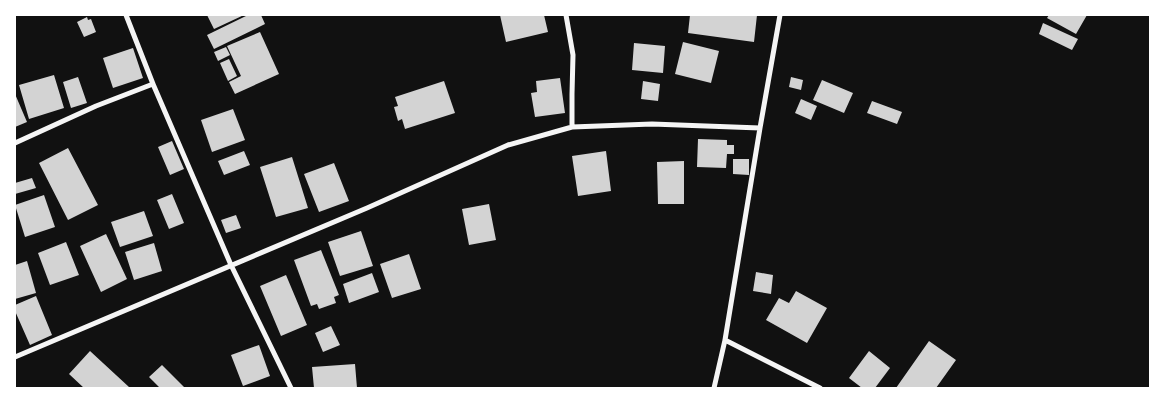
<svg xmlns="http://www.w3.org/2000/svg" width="1165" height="403" font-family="Poppins,sans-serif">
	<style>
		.building { fill: #d3d3d3 }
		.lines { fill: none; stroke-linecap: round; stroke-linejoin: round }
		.minor { stroke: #f5f5f5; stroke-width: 5 }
	</style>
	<rect width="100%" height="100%" fill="#111"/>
	<path class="building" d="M207 15H244L214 29Z
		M248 15H261L265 24 214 49 207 35Z
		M500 15H544L548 32 506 42Z
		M690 15H757L754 42 688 33Z
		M1049 15H1087L1076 34 1047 18Z
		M87 17 88 20 91 19 96 32 84 37 77 22Z
		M1043 23 1078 39 1072 50 1039 34Z
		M260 32 279 74 235 94 229 82 241 76 227 46Z
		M683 42 719 51 711 83 675 74Z
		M634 43 665 46 663 73 632 70Z
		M226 47 230 55 218 61 214 52Z
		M133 48 143 78 113 88 103 58Z
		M229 59 237 76 228 81 220 63Z
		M54 75 64 108 29 119 19 85Z
		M78 77 87 103 71 108 63 82Z
		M791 77 803 80 801 90 789 87Z
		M560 78 565 113 535 117 531 93 537 92 536 81Z
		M822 80 853 93 844 113 813 100Z
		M444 81 455 113 405 129 402 119 398 121 394 107 398 106 395 97Z
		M643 81 660 84 658 101 641 99Z
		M15 94 27 122 15 127Z
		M801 99 817 106 811 120 795 113Z
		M872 101 902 112 897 124 867 113Z
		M233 109 245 140 212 152 201 120Z
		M698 139 727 140V145H734V154H727L726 168 697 167Z
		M172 141 184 169 170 175 158 147Z
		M68 148 98 205 68 220 39 163Z
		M244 151 250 165 224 175 218 161Z
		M606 151 611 191 578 196 572 156Z
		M292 157 308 208 276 217 260 167Z
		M733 159H749V175L733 174Z
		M684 161V204H658L657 162Z
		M334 163 349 201 319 212 304 174Z
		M32 178 36 188 15 194V183Z
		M172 194 184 223 169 229 157 200Z
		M44 195 55 227 25 237 15 205Z
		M489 204 496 240 469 245 462 209Z
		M144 211 153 236 120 247 111 222Z
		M236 215 241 228 226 233 221 220Z
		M361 231 373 266 340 276 328 242Z
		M106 234 127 279 101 292 80 246Z
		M66 242 79 275 50 285 38 253Z
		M154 243 162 271 134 280 125 252Z
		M321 250 339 295 334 297 336 303 319 309 317 304 311 306 294 260Z
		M409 254 421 289 392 298 380 264Z
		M27 261 36 293 15 299V265Z
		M756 272 773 275 771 294 753 291Z
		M372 273 379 292 349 303 343 284Z
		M286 275 307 325 281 336 260 286Z
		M796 291 827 308 807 343 766 320 779 298 789 303Z
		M36 296 52 335 30 345 15 311V305Z
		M331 326 340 345 323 352 315 333Z
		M929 341 956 360 936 388H896Z
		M259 345 270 376 243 386 231 355Z
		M90 351 129 387 128 388H84L69 374Z
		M869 351 890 368 875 388H862L849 378Z
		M355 364 357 388H314L312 367Z
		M162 365 185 388H160L149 377Z"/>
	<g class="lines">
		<path class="minor" d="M126 15 153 84 231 265 291 388
			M566 15 573 55 572 94V127
			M15 143 96 106 153 84
			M725 340 820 388
			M15 357 367 208 508 145 572 127 652 124 760 128
			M714 388 725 340 760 128 780 15"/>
	</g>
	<rect width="1165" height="403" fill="none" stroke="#ffffff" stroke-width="32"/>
</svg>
